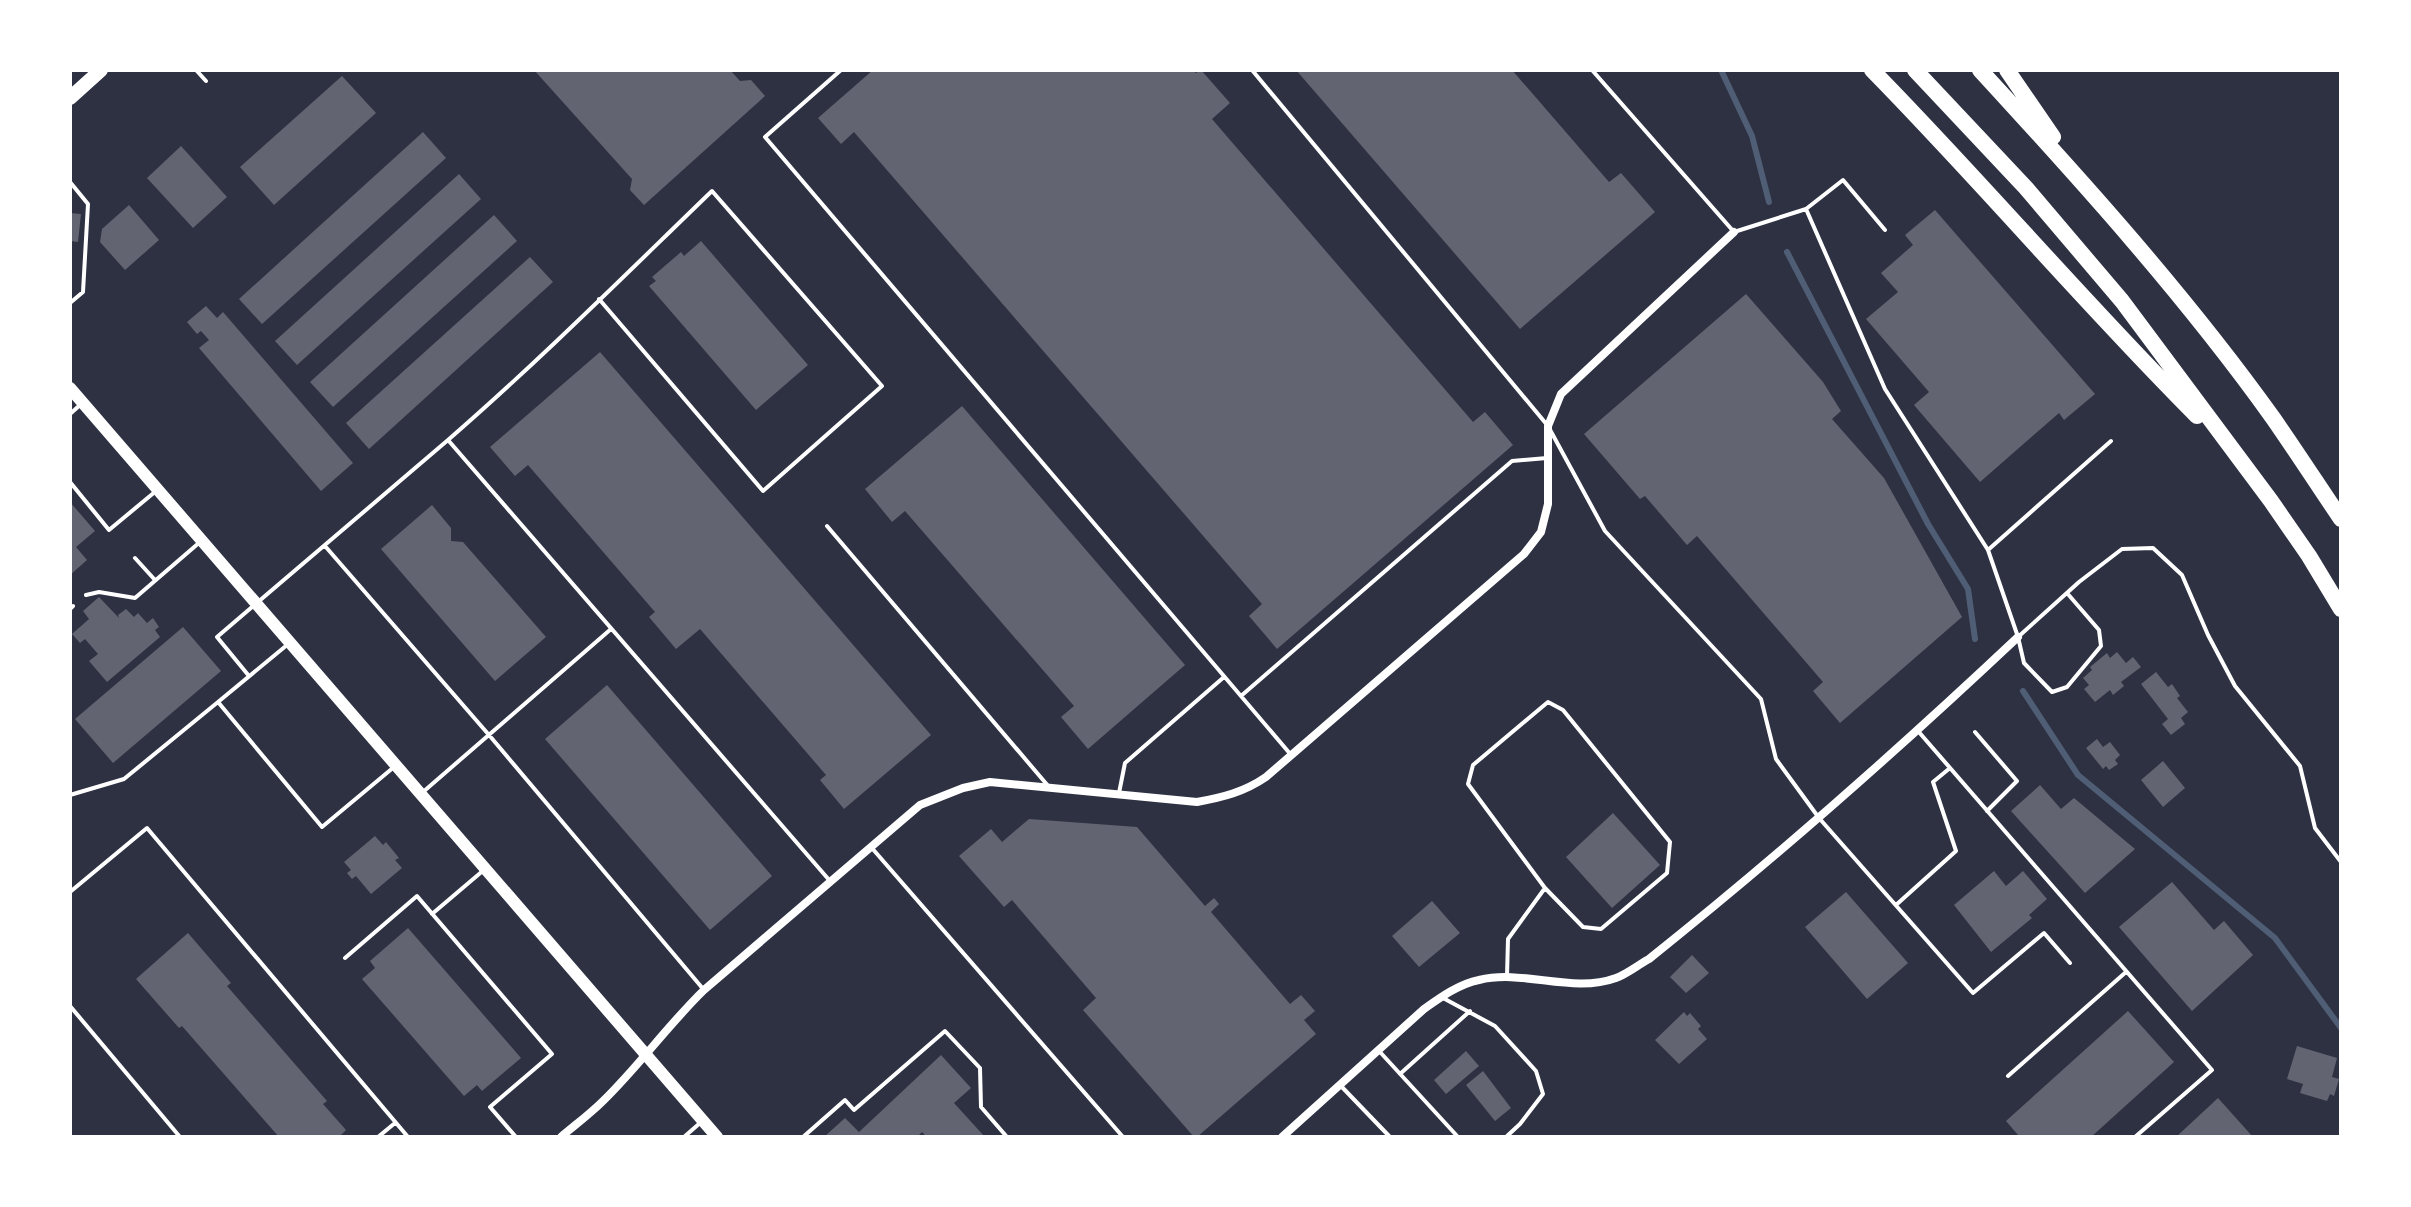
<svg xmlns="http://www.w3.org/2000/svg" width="2411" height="1207" font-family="'Fira Sans Condensed',sans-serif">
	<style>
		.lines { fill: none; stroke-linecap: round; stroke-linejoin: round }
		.stream { stroke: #4f5d75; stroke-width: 6 }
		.building { fill: #626471 }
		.service { stroke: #fff; stroke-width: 4 }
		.minor { stroke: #fff; stroke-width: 8 }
		.secondary { stroke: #fff; stroke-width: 12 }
		.primary { stroke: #fff; stroke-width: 14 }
		.motorway { stroke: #fff; stroke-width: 16 }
	</style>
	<rect width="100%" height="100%" fill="#2d3142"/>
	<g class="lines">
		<path class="stream" d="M1721 70 1752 136 1769 202
			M1787 252 1928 524 1968 589 1975 639
			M2023 691 2078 775 2275 938 2341 1028"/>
	</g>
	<path class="building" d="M534 70H730L740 81 751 80 765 96 644 205 630 190 632 179Z
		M873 70H1193L1196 73 1201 70 1230 103 1212 119 1473 422 1485 412 1513 445 1277 649 1249 616 1262 604 854 132 841 144 818 118Z
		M1296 70H1512L1609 182 1621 173 1655 212 1520 329Z
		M342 76 376 113 274 205 240 167Z
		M423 132 446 158 262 324 239 299Z
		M181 146 227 197 193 228 147 178Z
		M459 174 481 199 297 365 275 341Z
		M129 205 159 240 125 270 100 242 102 229Z
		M1935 210 2095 394 2064 420 2059 413 1980 482 1914 405 1929 392 1866 319 1898 292 1881 273 1913 245 1905 235Z
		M70 213 81 214 78 242 70 241Z
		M494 215 517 241 333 407 310 382Z
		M701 241 808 365 756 410 649 286 656 281 652 277 681 252 684 256Z
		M530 257 553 282 369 449 346 423Z
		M1746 294 1823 382 1841 411 1832 419 1884 478 1962 617 1840 723 1813 691 1823 682 1697 536 1687 545 1645 496 1640 499 1584 434Z
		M206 306 217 318 223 312 353 463 321 491 199 348 209 340 201 331 197 334 187 322Z
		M600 352 931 735 844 809 820 780 826 775 700 629 676 649 649 617 655 612 528 465 515 476 490 447Z
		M962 406 1185 665 1088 749 1061 717 1074 706 905 511 892 522 865 489Z
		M70 502 95 531 76 547 87 560 70 575Z
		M432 505 451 528V541L463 542 546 637 495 681 381 549Z
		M99 597 119 618 118 615 126 609 134 617 138 613 147 623 153 618 159 627 155 630 160 637 107 682 89 661 98 654 85 639 80 643 72 634 89 619 83 611Z
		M183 627 221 671 113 763 75 719Z
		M2117 652 2126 663 2133 657 2141 667 2121 682 2124 686 2113 695 2110 690 2095 702 2084 689 2089 685 2083 678 2092 670 2090 667 2107 653 2110 658Z
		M2156 672 2168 687 2172 684 2180 696 2177 698 2188 712 2181 718 2185 724 2171 735 2162 724 2168 719 2141 684Z
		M607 685 772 876 710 930 545 739Z
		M2097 739 2103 747 2110 742 2120 755 2115 760 2118 764 2109 770 2106 766 2103 769 2086 748Z
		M2163 761 2185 788 2163 807 2141 780Z
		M2040 785 2061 809 2074 798 2135 849 2085 893 2011 811Z
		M1613 813 1660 865 1612 908 1566 857Z
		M1029 819 1137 827 1205 906 1214 898 1219 904 1211 912 1290 1004 1301 995 1315 1011 1304 1020 1316 1034 1197 1137H1194L1083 1010 1096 998 1012 900 1004 907 959 856 991 829 1002 842Z
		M375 836 383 845 386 842 399 858 395 860 402 868 371 894 356 876 352 879 347 873 351 870 344 862Z
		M1994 871 2006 886 2023 871 2047 899 2029 915 2032 918 1991 952 1954 905Z
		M2172 882 2214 930 2224 921 2253 955 2192 1011 2119 927Z
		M1846 892 1908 963 1867 999 1805 927Z
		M1432 901 1460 933 1419 967 1392 936Z
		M408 928 521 1058 482 1091 477 1085 464 1096 362 979 375 968 370 961Z
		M188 933 231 983 227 986 327 1101 323 1104 346 1130 339 1137H279L182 1026 179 1028 136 979Z
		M1692 955 1709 973 1686 993 1670 977Z
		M2128 1011 2174 1062 2091 1137H2016L2018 1135 2006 1121Z
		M1684 1012 1687 1016 1690 1013 1701 1026 1698 1029 1707 1039 1679 1064 1655 1040Z
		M2297 1046 2337 1058 2332 1077 2339 1079 2334 1096 2330 1094 2327 1101 2300 1093 2303 1084 2287 1079Z
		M1466 1051 1479 1066 1446 1094 1434 1080Z
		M941 1055 971 1088 954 1103 985 1137H927L922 1132 917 1137H824L845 1118 859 1132Z
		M1483 1071 1511 1108 1495 1121 1466 1085Z
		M2218 1098 2253 1137H2176Z"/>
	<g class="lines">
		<path class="service" d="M196 70 206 81
			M841 70 765 137 1292 756
			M1252 70 1548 426 1605 531 1761 699 1776 759 1819 818 1973 993 2044 933 2070 963
			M1592 70 1734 232 1806 209 1885 389 1988 550 2018 637 2024 663 2052 692 2067 687 2101 646 2099 630 2067 593
			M70 182 88 204 83 292 70 303
			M1806 209 1843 180 1885 230
			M70 414 80 405
			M448 440C539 361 625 275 712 191L882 386 763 491 599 299
			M70 482 109 530 156 491
			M827 526 1049 787
			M325 546 489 735 704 990
			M1988 550 2111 441
			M135 558 155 580
			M86 595 99 592 135 598 200 542
			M70 609 73 606
			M2018 637 2079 582 2122 549 2153 548 2182 575 2208 635 2235 686 2300 766 2315 828 2341 862
			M249 676 217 637 448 440 830 881
			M1241 696 1512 461 1547 458
			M218 702 287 645
			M1918 731 2212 1070 2135 1137
			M1975 732 2017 781 1987 811
			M423 792 611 629
			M1119 793 1125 763 1224 677
			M70 795 124 779 218 702 322 827 394 767
			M871 847 1123 1137
			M70 892 147 828 408 1137
			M1896 905 1956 851 1933 782 1950 768
			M432 914 485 869
			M345 958 417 896 552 1054 490 1107 516 1137
			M1507 976 1508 939 1545 888 1468 784 1473 765 1548 702 1563 710 1670 842 1667 873 1601 929 1583 927 1545 888
			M1443 998 1495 1026 1536 1071 1543 1094 1520 1124 1506 1137
			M70 1006 180 1137
			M1380 1052 1458 1137
			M1400 1074 1470 1011
			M2008 1076 2126 972
			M1340 1085 1390 1137
			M378 1137 395 1123
			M684 1137 700 1123
			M803 1137 845 1100 854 1110 945 1031 980 1068 981 1107 1007 1137"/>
		<path class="minor" d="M561 1137C575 1125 590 1114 603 1101 639 1066 668 1025 704 990L920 805 963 788 990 782 1197 802C1224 797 1244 792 1266 777L1524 554 1541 532 1548 504V426L1561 394 1734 232
			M1282 1137 1424 1009C1441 997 1459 984 1479 980 1524 969 1572 994 1616 978 1627 974 1638 965 1649 959 1777 857 1899 749 2018 637"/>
		<path class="secondary" d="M70 388 717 1137"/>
		<path class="primary" d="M70 98 101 70"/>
		<path class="motorway" d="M1872 70C1983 183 2085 304 2197 416
			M1915 70 2026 188 2122 301 2271 501 2309 556 2341 609
			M1980 70C2082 181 2185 295 2273 418 2296 451 2318 485 2341 519
			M2007 70 2053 137"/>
	</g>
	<rect width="2411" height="1207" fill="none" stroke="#ffffff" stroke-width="144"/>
</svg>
